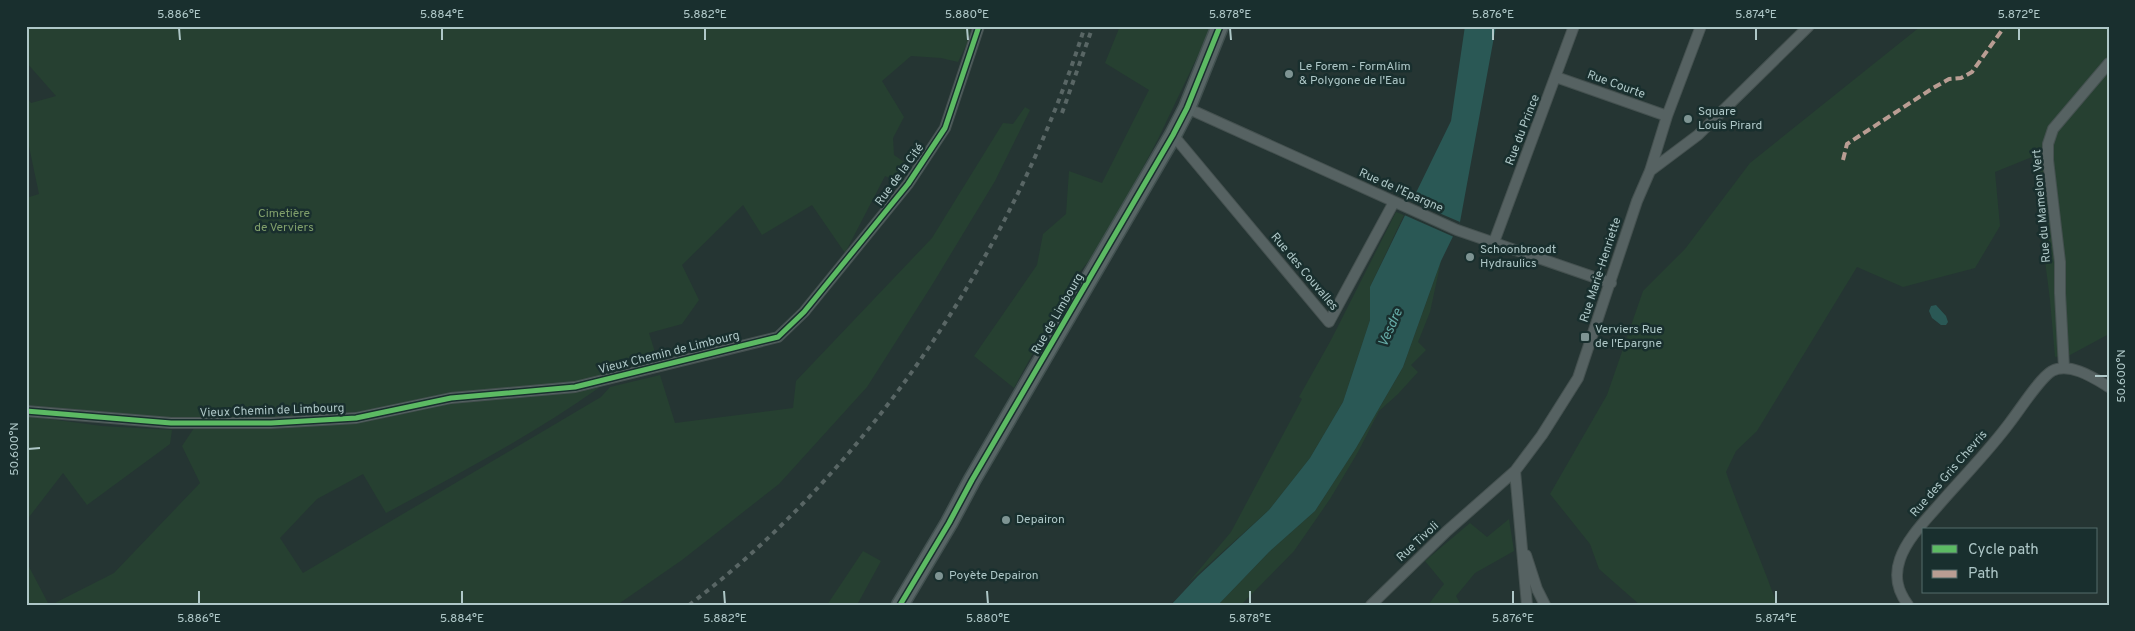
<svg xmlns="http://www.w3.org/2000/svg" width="2135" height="631" font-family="Overpass,sans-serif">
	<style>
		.green { fill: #264031 }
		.water { fill: #2a5855 }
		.pier { fill: #253533 }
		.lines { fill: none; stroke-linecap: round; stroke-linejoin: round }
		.street-casing { stroke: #455150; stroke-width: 12 }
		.primary-casing { stroke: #425150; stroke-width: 19 }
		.street { stroke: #566262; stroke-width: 10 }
		.primary { stroke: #586565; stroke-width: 16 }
		.rail { stroke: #596665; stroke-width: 4; stroke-dasharray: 5 5; stroke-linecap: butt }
		.quiet { stroke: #b99d93; stroke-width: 4; stroke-dasharray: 8 4; stroke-linecap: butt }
		.cycleway-casing { stroke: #192f2e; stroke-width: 8 }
		.cycleway { stroke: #5cba63; stroke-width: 5 }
		.ticks { fill: none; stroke: #aec7c7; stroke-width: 2 }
		.poi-dot { fill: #7e9493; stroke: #192f2e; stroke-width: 2 }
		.labels { text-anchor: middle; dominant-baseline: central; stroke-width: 5; stroke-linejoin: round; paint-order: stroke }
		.poi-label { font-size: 12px; fill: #aec7c7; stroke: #192f2e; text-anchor: start }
		.street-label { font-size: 12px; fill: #aec7c7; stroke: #192f2e }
		.park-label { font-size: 12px; fill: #809f6b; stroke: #192f2e }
		.water-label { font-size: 14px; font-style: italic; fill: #64a9a5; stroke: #192f2e }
		.neatline { fill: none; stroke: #aec7c7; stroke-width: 2 }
		.ticks-label { font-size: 12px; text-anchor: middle; fill: #aec7c7 }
	</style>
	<rect width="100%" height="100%" fill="#253533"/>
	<path class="green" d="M26 26H969L972 33 958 62 941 58 911 56 882 81 904 117 893 138 894 155 913 168 898 182 885 176 845 253 812 205 762 235 743 205 682 265 699 300 682 324 649 333 658 362 577 382 458 393 354 413 270 417H167L26 405V198L39 194 26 132V97L31 103 56 96 26 62Z
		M1120 26H1212L1158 139 1102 245 1073 280 1014 388 974 356 1037 265 1043 234 1066 214 1069 171 1102 183 1149 90 1105 63Z
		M1921 26H2109V334L2070 355 2055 357 2050 300 2032 157 1995 172 2000 226 1975 268 1903 287 1857 267 1757 431 1736 451 1726 472C1741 517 1762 560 1777 605H1640L1599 569 1590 544 1550 494 1607 395 1643 291 1685 249 1750 163Z
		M1025 107 1030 110 995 181 932 285 867 387 779 484 682 560 617 605H51L114 573 200 483 182 446 194 428 276 429 370 420 449 404 600 387C532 435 459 474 386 513L363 474 317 499 280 538 303 573 601 397 610 387 660 375 675 423 793 408 796 381 932 238 1003 123 1013 124Z
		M1396 212 1404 215 1370 287V320L1343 402 1310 458 1269 510 1188 583 1231 532 1302 399 1299 397 1331 340Z
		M1441 261 1430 312 1418 342 1426 350 1411 365 1418 372 1398 394 1379 411 1358 452 1330 499 1294 551 1241 605H1218L1269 552 1315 511 1356 448 1403 367Z
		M26 416 102 426 172 430 170 444 87 505 63 473 26 521Z
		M1509 519 1514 551 1475 573 1456 596 1461 605H1428L1444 584 1425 561 1470 523 1487 537Z
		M863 551 881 561 857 605H827Z
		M26 561 49 605H26Z"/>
	<path class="water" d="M1465 26H1496L1460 222 1441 261 1403 367 1356 448 1315 511 1269 552 1218 605H1171L1198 576 1269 510 1310 458 1343 402 1370 320V287L1451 121Z
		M1936 305 1946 316 1948 322 1946 325H1941L1932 318 1929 311 1931 306Z"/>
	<path class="pier" d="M1409 200 1460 222 1454 237 1402 214Z"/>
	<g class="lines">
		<defs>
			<path id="street" d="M1556 77 1667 116
				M1187 108 1457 230 1611 283
				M1173 135 1329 322 1394 202
				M1650 171 1698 135 1809 26
				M1494 242 1574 26
				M2064 368 2060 293V262L2048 160V144L2053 129 2109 63
				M26 411 171 423H271L356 418 451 398 575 387 778 337 804 312 908 184 945 128 979 26
				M1515 471 1527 605
				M1526 555 1537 589 1545 605
				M1371 605 1447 531 1515 471 1542 435 1578 378 1637 201 1650 171 1667 116 1701 26
				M1908 605C1897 590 1894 576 1900 559 1907 539 1924 522 1937 507 1962 478 1989 451 2011 421 2021 408 2040 378 2052 371 2070 362 2094 378 2109 387"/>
			<path id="primary" d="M900 605 949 523 972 480 1173 135 1187 108 1220 26"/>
		</defs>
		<use href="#street" class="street-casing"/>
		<use href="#primary" class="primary-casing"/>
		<use href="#street" class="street"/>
		<use href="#primary" class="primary"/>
		<path class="rail" d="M1062 113 1093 26
			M689 605C873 466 1016 245 1085 26"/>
		<path class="quiet" d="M1843 160 1847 144 1933 88 1949 79 1961 78 1972 72 2005 26"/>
		<defs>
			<path id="cycleway" d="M26 411 171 423H271L356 418 451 398 575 387 778 337 804 312 908 184 945 128 979 26
				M900 605 949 523 972 480 1173 135 1187 108 1220 26"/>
		</defs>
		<use href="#cycleway" class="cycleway-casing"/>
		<use href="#cycleway" class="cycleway"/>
	</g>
	<path class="ticks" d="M179 28 180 40M442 28V40M705 28V40M967 28 968 40M1230 28 1231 40M1493 28V40M1756 28V40M2019 28V40M2095 376H2108M28 449 40 448M199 591V604M462 591V604M724 591 725 604M987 591 988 604M1250 591V604M1513 591V604M1776 591V604"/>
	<g class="poi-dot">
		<circle cx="1289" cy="74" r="5"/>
		<circle cx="1688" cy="119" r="5"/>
		<circle cx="1470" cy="257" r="5"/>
		<rect x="1580" y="332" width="10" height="10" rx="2.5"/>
		<circle cx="1006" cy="520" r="5"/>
		<circle cx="939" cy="576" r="5"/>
	</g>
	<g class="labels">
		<g class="poi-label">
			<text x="1299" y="67">Le Forem - FormAlim<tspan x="1299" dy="14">&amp; Polygone de l'Eau</tspan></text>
			<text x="1698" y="112">Square<tspan x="1698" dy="14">Louis Pirard</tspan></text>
			<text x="1480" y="250">Schoonbroodt<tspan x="1480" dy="14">Hydraulics</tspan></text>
			<text x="1595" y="330">Verviers Rue<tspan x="1595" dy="14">de l'Epargne</tspan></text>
			<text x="1016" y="520">Depairon</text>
			<text x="949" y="576">Poyète Depairon</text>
		</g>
		<g class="street-label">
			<text transform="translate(1616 85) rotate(20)">Rue Courte</text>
			<text transform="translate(1523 130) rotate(-69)">Rue du Prince</text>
			<text transform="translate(900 175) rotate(-54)">Rue de la Cité</text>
			<text transform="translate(1401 191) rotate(24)">Rue de l'Epargne</text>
			<text transform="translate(2042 206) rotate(-95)">Rue du Mamelon Vert</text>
			<text transform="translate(1601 270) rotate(-72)">Rue Marie-Henriette</text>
			<text transform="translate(1304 272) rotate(50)">Rue des Couvalles</text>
			<text transform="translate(1058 314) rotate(-60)">Rue de Limbourg</text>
			<text transform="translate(669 353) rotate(-14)">Vieux Chemin de Limbourg</text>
			<text transform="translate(272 411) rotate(-2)">Vieux Chemin de Limbourg</text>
			<text transform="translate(1949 474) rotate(-49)">Rue des Gris Chevris</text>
			<text transform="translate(1418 542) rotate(-43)">Rue Tivoli</text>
		</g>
		<g class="park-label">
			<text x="284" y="214">Cimetière<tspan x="284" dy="14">de Verviers</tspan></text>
		</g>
		<g class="water-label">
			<text transform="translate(1391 328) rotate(-66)">Vesdre</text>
		</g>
	</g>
	<rect width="2135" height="631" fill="none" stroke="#192f2e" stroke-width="55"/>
	<rect x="1922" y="528" width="175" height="65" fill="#192f2e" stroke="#556c6b"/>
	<rect x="1932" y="545" width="25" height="8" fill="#5cba63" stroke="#556c6b"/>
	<text x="1968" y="554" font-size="15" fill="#aec7c7">Cycle path</text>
	<rect x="1932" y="570" width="25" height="8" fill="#b99d93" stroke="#556c6b"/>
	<text x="1968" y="578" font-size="15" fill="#aec7c7">Path</text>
	<rect x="28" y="28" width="2080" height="576" class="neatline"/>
	<g class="ticks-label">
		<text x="179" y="18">5.886°E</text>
		<text x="442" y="18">5.884°E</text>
		<text x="705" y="18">5.882°E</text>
		<text x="967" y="18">5.880°E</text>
		<text x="1230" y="18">5.878°E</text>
		<text x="1493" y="18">5.876°E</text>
		<text x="1756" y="18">5.874°E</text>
		<text x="2019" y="18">5.872°E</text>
		<text transform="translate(2121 376) rotate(-90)" y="4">50.600°N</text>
		<text transform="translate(14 449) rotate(-90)" y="4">50.600°N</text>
		<text x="199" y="622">5.886°E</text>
		<text x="462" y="622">5.884°E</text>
		<text x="725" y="622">5.882°E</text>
		<text x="988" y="622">5.880°E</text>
		<text x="1250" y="622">5.878°E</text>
		<text x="1513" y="622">5.876°E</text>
		<text x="1776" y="622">5.874°E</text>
	</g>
</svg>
